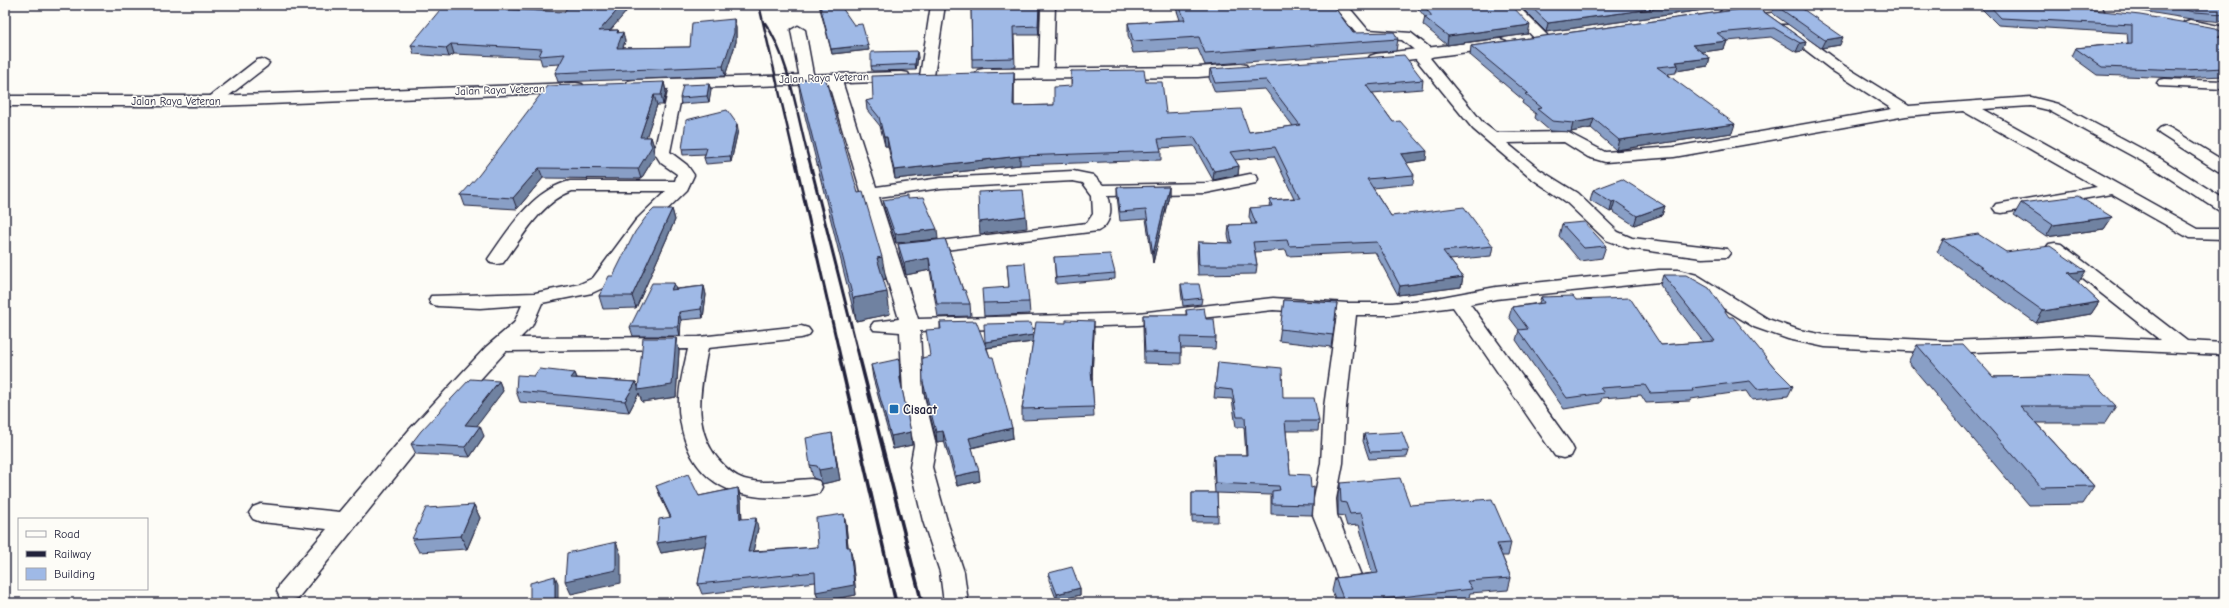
<svg xmlns="http://www.w3.org/2000/svg" width="2229" height="608" font-family="'Comic Neue',sans-serif">
	<style>
		.lines { fill: none; stroke-linecap: round; stroke-linejoin: round }
		.street-casing { stroke: #22223b; stroke-width: 3 }
		.secondary-casing { stroke: #22223b; stroke-width: 3 }
		.street { fill: #fdfcf7; fill-rule: evenodd }
		.secondary { fill: #fdfcf7; fill-rule: evenodd }
		.rail-far2 { stroke: #22223b; stroke-width: 2.5 }
		.rail-far1 { stroke: #22223b; stroke-width: 3 }
		.rail { stroke: #22223b; stroke-width: 3.5 }
		.wall { fill: #899fc6; stroke: #22223b }
		.shaded-wall { fill: #6f82a1; stroke: #22223b }
		.building { fill: #9fb9e6; stroke: #22223b }
		.poi-dot { fill: #1f6fb2; stroke: #fdfcf7; stroke-width: 1.5 }
		.labels { text-anchor: middle; dominant-baseline: central; stroke-width: 3; stroke-linejoin: round; paint-order: stroke }
		.far-street-label { font-size: 11px; fill: #22223b; stroke: #fdfcf7 }
		.poi-label { font-size: 13px; font-weight: bold; fill: #22223b; stroke: #fdfcf7; text-anchor: start }
	</style>
	<rect width="100%" height="100%" fill="#fdfcf7"/>
	<filter id="ink" filterUnits="userSpaceOnUse"><feTurbulence type="fractalNoise" baseFrequency=".025" numOctaves="2"/><feDisplacementMap in="SourceGraphic" scale="8" xChannelSelector="R" yChannelSelector="G"/><feConvolveMatrix kernelMatrix="1 2 1 2 8 2 1 2 1" color-interpolation-filters="sRGB"/></filter>
	<g filter="url(#ink)">
		<g class="lines">
			<defs>
				<path id="street" d="M931 5H945L934 76 927 80 920 76Z
					M1041 5H1055L1053 74 1046 78 1039 74Z
					M1333 5H1347L1368 30 1411 33 1434 51 1436 54 1430 58 1483 123 1496 133 1567 132 1605 152 1674 147 1892 109 1833 71 1777 28 1779 25H1789L1843 65 1909 106 2031 97 2058 104 2161 159 2224 199V211L2218 210 2149 165 2048 110 2031 106 1983 109 2198 229H2224V239L2189 238 2111 194 2002 213 1996 212 1993 208 1996 204 2002 203 2097 187 1963 111 1906 116 1674 157 1605 162 1588 157 1564 142 1507 143 1540 170 1577 193 1618 232 1632 238 1727 249 1730 253 1727 257 1702 258 1628 248 1606 240 1565 201 1528 176 1473 129 1415 58 1413 55 1417 52 1402 40 1359 37Z
					M1503 5H1517L1547 35 1549 38 1547 41H1537Z
					M2085 5H2099L2104 11 2102 14H2092Z
					M798 26 805 30 814 79 807 83 800 79 791 30Z
					M262 59 269 63 267 66 218 104H208L206 101 208 98 257 60Z
					M834 74 841 78 876 187 941 178 1073 171 1093 175 1103 185 1206 183 1250 174 1256 175 1258 179 1256 183 1206 193 1108 195C1112 208 1112 224 1098 231L921 253 915 252 912 248 915 244 1087 223 1093 214 1092 195 1083 183 1073 181 941 188 879 197 918 319 1138 313 1273 298 1347 303H1392L1431 299 1496 287 1659 270H1678L1697 275 1768 319 1799 330 1825 335 1947 341 2076 336 2160 340 2049 252 2046 248 2049 244 2055 243 2061 244 2187 341 2224 343V355L2076 348 1947 353 1825 347 1788 339 1754 327 1683 283 1659 282 1496 299 1470 304 1571 444 1574 450 1571 456 1563 458 1555 456 1453 307 1392 315H1356L1346 407 1343 463 1336 499 1337 515 1362 578 1359 585 1350 588 1341 585 1338 578 1313 515 1314 499 1321 463 1324 407 1337 314 1273 310 1138 325 920 331 923 392 936 445 932 467 947 521 964 572 968 603H944L940 572 923 521 910 467 914 445 903 392 900 332 874 330 871 326 874 322 899 319 827 78Z
					M677 79 684 83 670 152 687 165 694 175 687 190 648 228 607 286 592 293 542 303 532 326 520 338 699 337 801 326 808 328 811 332 808 336 801 338 708 348C701 386 691 426 718 459 725 467 734 476 744 479 765 485 790 480 811 479L819 481 822 487 819 493C808 496 797 496 786 497 729 501 689 479 680 419 676 395 683 372 688 349L506 351 425 440 298 598 289 601 280 598 277 591 280 584 327 529 261 522 253 519 249 513 253 507 261 504 340 512 409 430 486 347 514 323 522 305 480 308 438 306 431 304 429 300 431 296 535 293 580 284 593 278 636 220 666 191H572C541 202 522 238 503 263L497 264 491 263 488 259C509 229 532 190 570 181H675L677 174 661 163 654 152 670 83Z
					M2164 79 2224 81V89L2159 86 2157 83 2159 80Z
					M2165 126 2170 128 2224 161V173L2218 171 2160 134 2157 131 2160 128Z"/>
				<path id="secondary" d="M1747 5H1791L1788 8 1783 10 1728 17 1723 15 1720 12 1723 9Z
					M2190 20 2224 27V37L2184 28 2182 25 2184 22Z
					M1500 39 1506 41 1508 44 1506 47 1376 64 1370 62 1368 59 1370 56 1376 54Z
					M1240 64 1246 65 1248 69 1246 73 1198 77 984 79 978 78 976 74 978 70 984 69 1198 67Z
					M902 72 908 73 910 77 908 81 634 90 628 89 626 85 628 81 634 80Z
					M576 83 582 84 585 88 582 92 213 106H5V96H213Z"/>
			</defs>
			<use href="#street" class="street-casing"/>
			<use href="#secondary" class="secondary-casing"/>
			<use href="#street" class="street"/>
			<use href="#secondary" class="secondary"/>
			<path class="rail-far2" d="M759 5 795 160
				M765 23C789 56 798 120 809 160"/>
			<path class="rail-far1" d="M795 159 841 360
				M809 159 860 360"/>
			<path class="rail" d="M840 359 896 603
				M860 359 922 603"/>
		</g>
		<path class="wall" d="M632 5 610 30H618L619 33 625 41 623 48 690 47 734 19 736 28V42L725 76 558 82 555 73 560 64 542 65 540 58 454 54 449 57 414 54 411 45 509 9 564 12Z
			M819 5H840L869 50 832 54Z
			M971 5H1040L1039 35H1014L1015 67 972 68V59Z
			M1175 5H1333L1353 33 1398 39 1396 51 1205 65 1198 49 1133 53 1128 35V23L1180 20Z
			M1415 5H1511L1528 34 1447 45 1423 25 1425 17Z
			M1519 5H1739L1546 32Z
			M1775 5 1840 45 1821 48 1772 13Z
			M1978 5H2046L2224 34V76L2179 78 2097 75 2071 56 2075 48 2128 43 2127 33 1998 25Z
			M2090 5H2224V22L2191 19 2136 10Z
			M1757 7 1806 42 1803 51 1796 52 1771 37 1727 41 1724 49 1702 52 1710 58 1708 66 1676 71V73L1668 74 1732 133 1616 150 1591 128 1571 132 1550 131 1535 118 1536 114 1522 103 1523 100 1470 55 1471 46Z
			M918 57 916 70 872 71 871 66Z
			M1210 69 1423 80 1422 89 1372 93 1393 122 1426 160 1406 163 1414 175 1413 184 1373 188 1391 216 1493 246 1491 256 1450 260 1463 277 1461 287 1398 295 1375 252 1288 256 1286 250 1255 252 1257 265 1256 274 1198 275 1197 252 1198 242 1230 243 1228 235 1229 225H1252L1249 217 1250 208 1269 207 1270 200 1294 198 1274 156 1235 160 1239 166 1238 175 1213 180 1194 146 1160 148 1161 151V160L1020 165 895 179 888 146H885L880 126 867 110 866 101 1014 72V106L1054 105 1071 86V71L1146 82 1166 113 1249 132 1293 126 1265 89 1215 92 1209 78Z
			M798 80 858 193 886 279 883 280 890 314 856 321 801 100Z
			M664 82 666 92 663 105H657L646 137H651L654 147 653 149 655 156 641 179 543 178 517 209 465 206 461 195Z
			M709 84 711 90 709 102 681 104 680 98Z
			M738 130 731 162 706 164 704 158 705 154 683 155 682 149Z
			M1169 186V195L1153 263 1146 219 1120 221 1117 196V187Z
			M1593 190 1665 206 1662 215 1634 225 1612 211 1610 212 1590 200Z
			M883 200 938 239 896 243 885 210Z
			M2021 203 2112 217 2104 229 2046 237 2014 215Z
			M672 209 675 220 636 308 603 309 599 296 613 276Z
			M1562 224 1606 246 1602 258 1580 261 1559 236Z
			M945 239 963 290 970 304 971 316 938 317 930 270 906 275 900 256 898 244Z
			M1943 240 2006 252 2078 283 2099 302 2091 314 2036 323 1937 252Z
			M1054 257 1115 273V279L1056 284Z
			M1007 264 1029 302 1030 314 984 316 983 303 1009 287Z
			M1663 275 1729 317 1774 367 1793 386 1788 396 1752 400 1746 391 1691 399 1690 401 1646 403 1641 395 1602 398 1600 403 1564 409 1516 340 1519 330 1509 317 1512 307 1539 303 1541 297 1576 300 1661 345 1703 342 1660 285Z
			M1181 284 1202 298 1201 304 1183 306 1181 291Z
			M704 286 706 295 703 318 681 320 680 336H633L630 327 676 289Z
			M1284 300 1337 303 1331 347 1279 341Z
			M1186 310 1206 319 1216 338 1215 349 1181 348V364L1144 363 1143 326V315H1186Z
			M940 322 985 343 1033 340 1094 331 1092 376 1094 417 1022 420V409L1033 342 987 348 1012 428 1013 438 972 448 980 481 957 486 944 441 937 442 924 392 923 382 930 356 940 329Z
			M676 338 679 351 676 397 642 402 639 393 629 412 520 402 516 391 534 376 575 373 577 378 636 382 638 388Z
			M1917 345 1993 377 2048 376 2049 375 2116 406 2105 423H2036L2094 486 2082 504 2029 505 1908 362Z
			M1218 362 1283 398 1319 421 1318 431H1286L1290 474 1313 505 1312 515 1271 514V495L1217 493 1218 516V522H1192V493H1215L1213 464 1214 455H1246L1244 427H1236L1232 399 1214 398Z
			M871 365 900 372 901 387 912 445 893 449 873 378Z
			M499 381 503 391 476 426 484 436 470 457 416 454 411 444Z
			M832 433 840 480 822 484 819 480 813 478 810 465Z
			M1364 434 1409 451 1407 457 1369 459 1363 441Z
			M1340 483 1410 505 1511 543 1508 556H1502L1511 578 1508 590 1470 593 1468 602 1458 603H1337L1332 591 1335 578 1372 573 1359 525 1347 526 1344 516 1338 515V495Z
			M656 486 699 496 738 488 741 498 742 519 758 528 753 551 818 547 846 524 848 547 852 557 856 595 819 602 816 592V582L702 594 698 584 705 545 661 553 670 517 660 496Z
			M474 505 480 518 467 549 419 552 412 539Z
			M1049 573 1080 588V595L1057 601 1049 580Z"/>
		<path class="shaded-wall" d="M506 5H508L510 13 501 9Z
			M622 5H632L602 40 599 31Z
			M1039 5H1040L1039 35 1038 26Z
			M1681 5H1739L1546 32 1548 23Z
			M734 19 736 28V42L725 76 723 66Z
			M1530 25 1528 34 1447 45 1448 36Z
			M618 30 621 38 623 32 625 41 620 57 617 48V33Z
			M1843 37 1840 45 1821 48 1825 40Z
			M1727 41 1724 49 1689 54 1692 45Z
			M1806 42 1803 51 1796 52 1800 43Z
			M451 44 454 54 449 57 446 48Z
			M868 45 869 50 832 54 831 49Z
			M917 51 918 57 916 70 915 64Z
			M1710 58 1708 66 1676 71 1678 65 1676 62Z
			M1014 72V115L1013 106Z
			M664 82 666 92 663 105 661 95Z
			M709 84 711 90 709 102 707 96Z
			M654 95 657 105 643 147 640 137Z
			M1594 119 1591 128 1571 132 1573 123Z
			M737 124 738 130 731 162 730 156Z
			M1735 124 1732 133 1616 150 1619 140Z
			M651 137 654 147 653 149 655 156 641 179 638 169 650 142Z
			M884 137H887L888 146H885Z
			M1427 151 1426 160 1400 164 1401 154Z
			M1020 156V165L895 179 894 170Z
			M1239 166 1238 175 1213 180 1214 171Z
			M539 168 543 178 517 209 513 198Z
			M1169 186V195L1153 263V254Z
			M1615 201 1612 211 1610 212 1612 202Z
			M1665 206 1662 215 1634 225 1637 216Z
			M672 209 675 220 636 308 632 296Z
			M1026 216 1027 228 980 234 979 222Z
			M2112 217 2104 229 2046 237 2053 225Z
			M937 229 938 239 896 243 895 234Z
			M882 257 886 279 880 280 877 258Z
			M929 258 930 270 906 275 904 263Z
			M2086 271 2078 283 2061 285 2068 273Z
			M1463 277 1461 287 1398 295 1400 286Z
			M674 283 677 292 671 290Z
			M704 286 706 295 703 318 701 309Z
			M887 292 890 314 856 321 853 298Z
			M2099 302 2091 314 2036 323 2043 311Z
			M679 312 681 320 680 336 678 327Z
			M1094 321V331L1092 380 1091 370Z
			M1033 335V342L985 348V342Z
			M676 338 679 351 676 397 642 402 639 393 629 412 625 401 636 382 639 389Z
			M899 359 900 372 902 392 900 379Z
			M575 373 579 384 571 378Z
			M499 381 503 391 470 435 465 425Z
			M480 426 484 436 470 457 465 447Z
			M1012 428 1013 438 970 448 969 438Z
			M943 431 944 441 937 442 936 432Z
			M911 432 912 445 893 449 891 436Z
			M832 433 840 480 822 484 819 470Z
			M979 471 980 481 957 486 956 476Z
			M738 488 741 498 742 529 740 519Z
			M474 505 480 518 467 549 461 536Z
			M844 514 846 524 849 557 847 547Z
			M756 518 758 528 751 562 748 552Z
			M707 535 710 545 661 553 657 543Z
			M616 542 621 555V583L571 594 565 581Z
			M850 547 852 557 856 595 819 602 816 592Z
			M555 576 558 583V603H555Z
			M1080 588V595L1057 601V594Z"/>
		<path class="building" d="M444 5H506L501 9 564 12 569 5H622L599 31 618 30 617 33 623 32 617 48 690 47 692 23 734 19V33L723 66 555 73 565 54 539 56 542 49 451 44 446 48 411 45Z
			M820 5H840L854 25 862 24 868 45 831 49Z
			M971 5H1039L1038 26 1013 27 1014 58 972 59Z
			M1179 5H1333L1353 33 1394 32 1398 39 1205 53 1199 37 1133 41 1128 23 1185 20Z
			M1423 5H1511L1530 25 1448 36 1424 17 1432 16Z
			M1529 5H1681L1548 23Z
			M1775 5H1797L1843 37 1825 40Z
			M1989 5H2046L2140 15 2216 28 2224 34V37L2218 36 2224 41V68L2184 70 2102 67 2075 48 2132 43V25L2001 18Z
			M2159 5H2224V14L2195 12Z
			M1757 7 1806 42 1800 43 1774 28 1717 33 1727 41 1692 45 1710 58 1676 62 1678 65 1657 67 1735 124 1619 140 1594 119 1573 123 1552 121 1537 109 1542 108 1525 94 1528 93 1471 46Z
			M917 51 915 64 871 66V52Z
			M1404 55 1423 80 1366 85 1393 122 1400 121 1427 151 1401 154 1414 175 1367 179 1391 216 1464 207 1493 246 1443 251 1463 277 1400 286 1377 242 1289 246 1287 240 1253 242 1257 265H1199L1198 242 1232 243 1229 225 1256 224 1250 208 1272 206 1270 200 1300 198 1275 147 1230 152 1239 166 1214 171 1194 137 1158 139 1161 151 1020 156 894 170 887 137H884L879 117 866 101 873 99 872 76 1014 72 1013 106 1054 105V87L1072 86 1071 71 1144 70 1146 82H1162L1166 113 1241 109 1249 132 1300 125 1266 80 1215 83 1210 69Z
			M825 77 858 193 863 192 882 257 877 258 887 292 853 298 798 80Z
			M664 82 661 95H654L640 137H651L650 142 652 146 638 169 539 168 513 198 461 195 479 175 547 86Z
			M709 84 707 96 680 98 683 85Z
			M727 110 737 124 730 156 704 158 707 148 682 149 686 120Z
			M1622 179 1665 206 1637 216 1615 201 1612 202 1593 190Z
			M1169 186 1153 254 1146 210 1120 212 1117 187Z
			M1023 190 1026 216 979 222 978 192Z
			M907 196V199L923 198 937 229 895 234 883 200Z
			M2078 196 2112 217 2053 225 2021 203Z
			M654 209H672L632 296H599L609 276H613L635 232 646 217Z
			M1584 222 1606 246 1584 248 1562 224Z
			M1978 234 2006 252 2050 246 2086 271 2068 273 2099 302 2043 311 1943 240Z
			M945 239 963 290H965L970 304H937L929 258 904 263 898 244Z
			M1110 254 1115 273 1056 278 1054 257Z
			M1025 263 1029 302 983 303 982 289 1009 287 1007 264Z
			M1663 275H1686L1709 288 1729 317H1733L1774 367 1793 386 1757 389 1750 381 1693 388 1694 391 1650 393 1645 385 1600 388 1604 393 1567 398 1518 330 1528 329 1512 307 1544 303 1541 297 1573 296 1576 300 1630 298 1661 345 1715 341Z
			M652 283H674L671 290 704 286 701 309 679 312 678 327H630Z
			M1181 284H1199L1202 298 1184 300Z
			M1284 300 1337 303 1333 335 1280 329Z
			M1204 308 1206 319H1214L1216 338 1180 337 1181 353 1145 352 1143 315H1187L1186 310Z
			M1066 320 1094 321 1091 370 1094 407 1022 409 1036 322 1066 323Z
			M976 321 990 357H993L1012 428 969 438 979 471 956 476 943 431 936 432 923 382 922 358 930 356 926 330 941 329 940 322Z
			M1031 323 1033 335 985 342 984 324Z
			M643 338H676L672 385 638 390Z
			M1963 344 1993 377 2051 376 2049 375 2088 376 2116 406H2020L2094 486 2041 487 1917 345Z
			M899 359 900 379 911 432 891 436 871 365Z
			M1218 362 1282 368 1283 398H1314L1319 421H1285L1290 474 1310 475 1311 488 1314 487 1313 505 1272 504V491L1280 490 1279 486 1215 483 1214 455H1247L1245 417H1237L1232 390 1215 388Z
			M539 369 575 373 571 378 636 382 625 401 516 391 517 375 534 376Z
			M470 379 499 381 465 425 480 426 465 447 411 444 421 431Z
			M1402 432 1409 451 1370 452 1364 434Z
			M832 433 837 467 819 470 817 466 810 465 806 438Z
			M688 474 699 496 738 488 740 519 756 518 748 552 818 547 816 518 844 514 847 547H850L854 585 816 592 815 572 698 584 707 535 657 543 659 519 671 517 656 486Z
			M1400 478 1410 505 1492 499 1511 543 1497 544 1511 578 1467 581 1472 589 1383 599 1385 603H1345L1335 578 1378 573 1361 513 1350 514 1346 503 1341 502 1340 483Z
			M1192 493H1217L1218 516 1192 515Z
			M474 505 461 536 412 539 426 508Z
			M616 542V570L565 581 567 553Z
			M1072 567 1080 588 1057 594 1049 573Z
			M555 576V603H530V583Z"/>
	</g>
	<rect class="poi-dot" x="889" y="404" width="10" height="10" rx="2"/>
	<g class="labels">
		<g class="far-street-label">
			<text transform="translate(824 78) rotate(-2)">Jalan Raya Veteran</text>
			<text transform="translate(500 90) rotate(-2)">Jalan Raya Veteran</text>
			<text x="176" y="101">Jalan Raya Veteran</text>
		</g>
		<g class="poi-label">
			<text x="903" y="409">Cisaat</text>
		</g>
	</g>
	<rect width="2229" height="608" fill="none" stroke="#fdfcf7" stroke-width="20"/>
	<rect x="10" y="10" width="2209" height="588" fill="none" stroke="#22223b" stroke-width="1.5" filter="url(#ink)"/>
	<rect x="18" y="518" width="130" height="72" fill="#fdfcf7" stroke="#a5a5ac"/>
	<rect x="26" y="531" width="20" height="6" fill="#fdfcf7" stroke="#a5a5ac"/>
	<text x="54" y="538" font-size="12" fill="#22223b">Road</text>
	<rect x="26" y="551" width="20" height="6" fill="#22223b" stroke="#a5a5ac"/>
	<text x="54" y="558" font-size="12" fill="#22223b">Railway</text>
	<rect x="26" y="568" width="20" height="12" fill="#9fb9e6" stroke="#a5a5ac"/>
	<text x="54" y="578" font-size="12" fill="#22223b">Building</text>
</svg>
